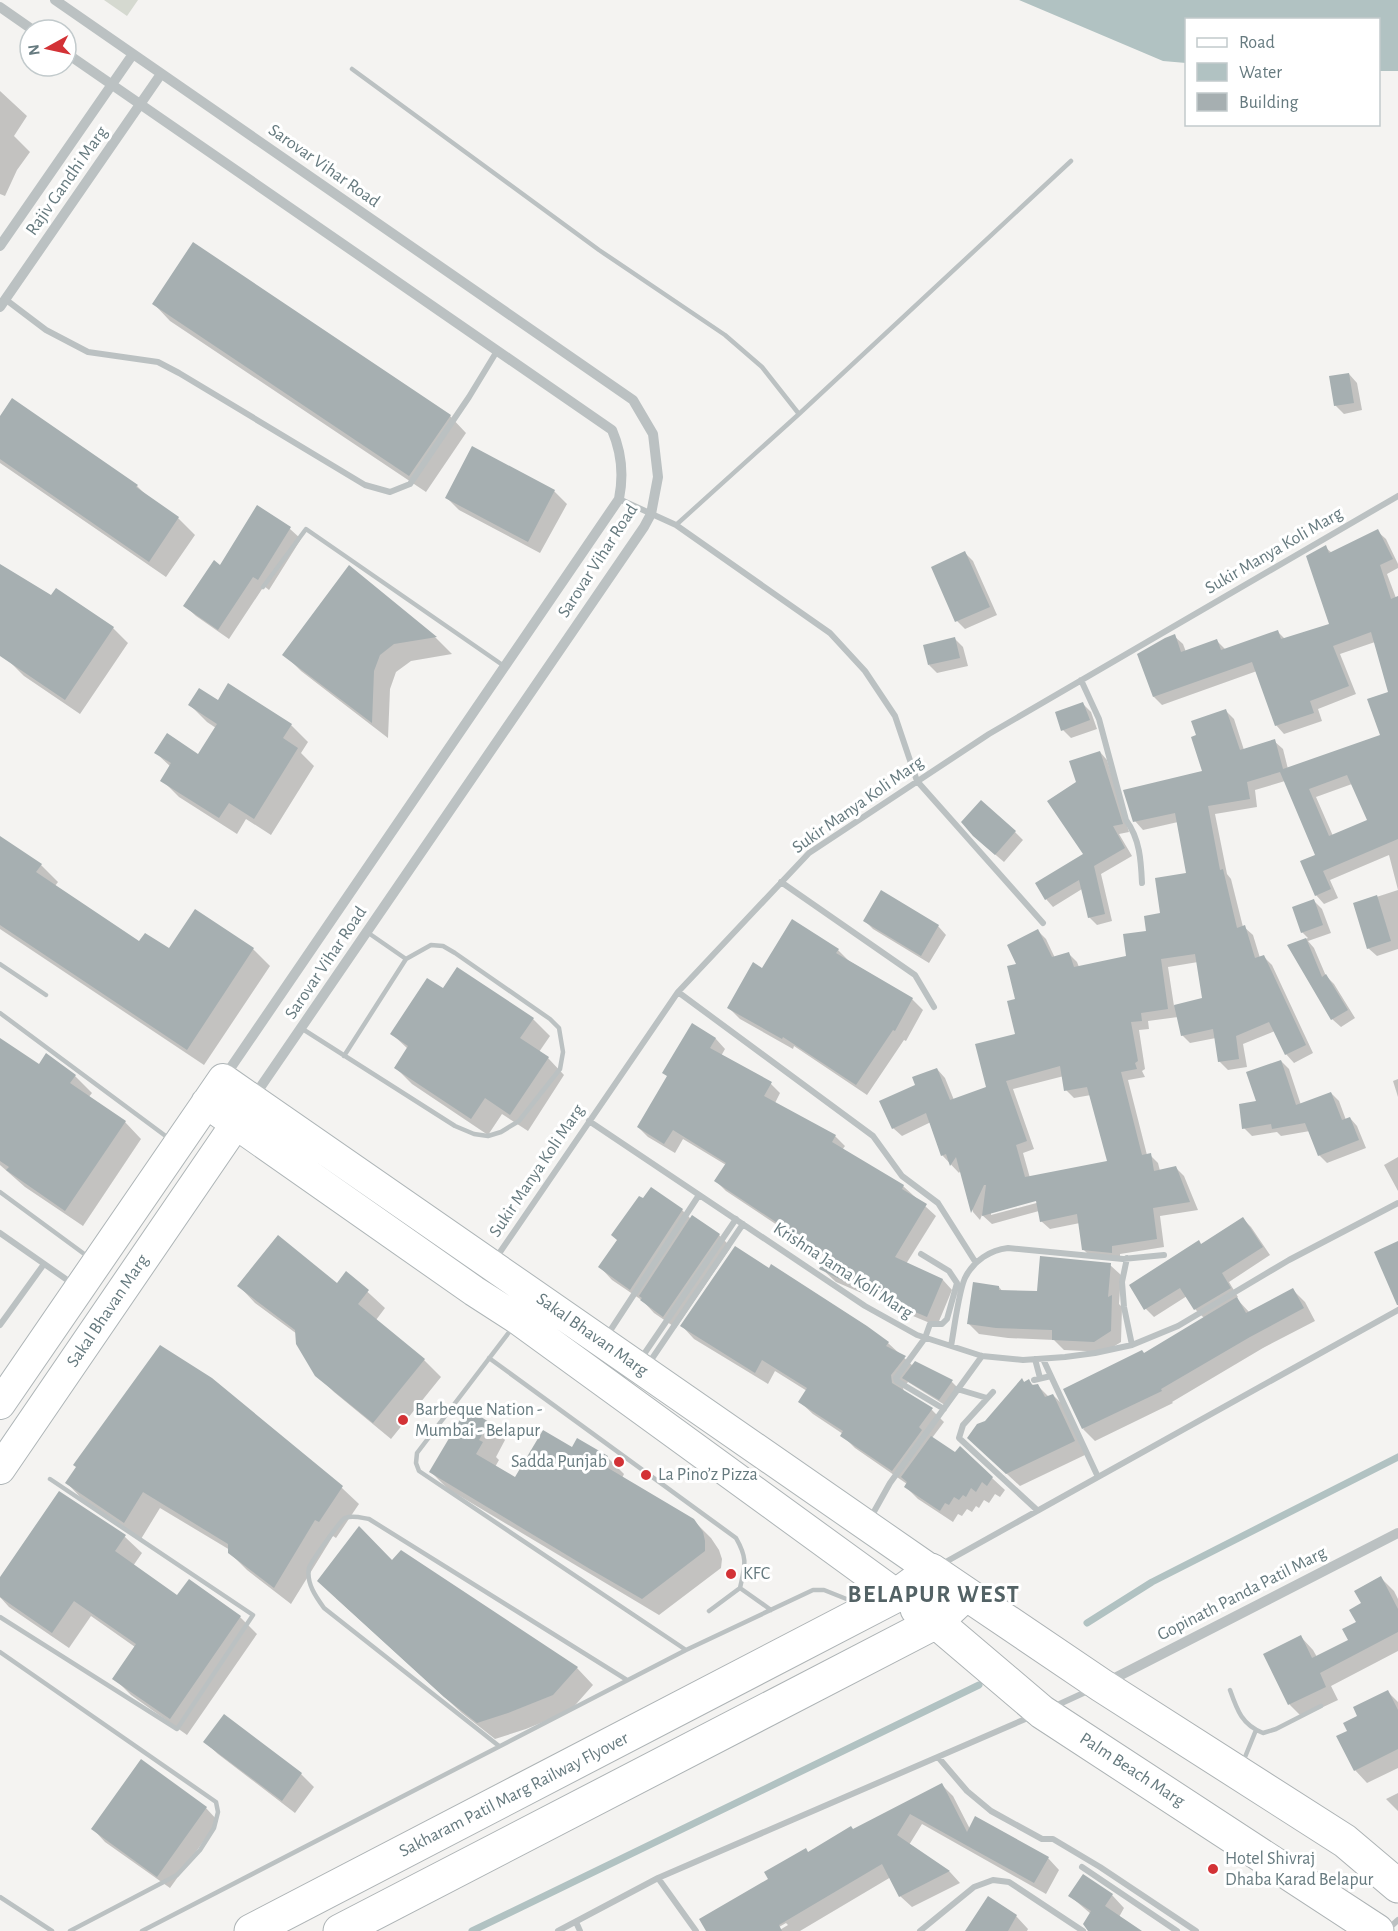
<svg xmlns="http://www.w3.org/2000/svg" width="1398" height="1931" font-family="'Alegreya Sans',sans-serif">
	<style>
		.green { fill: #d5d9d0 }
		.water { fill: #b1c2c2 }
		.shadow { fill: #0003; fill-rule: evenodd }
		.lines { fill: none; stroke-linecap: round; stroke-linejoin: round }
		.stream { stroke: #b1c2c2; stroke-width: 7 }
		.building { fill: #a6afb1; fill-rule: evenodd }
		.secondary-casing { stroke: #aeb5b7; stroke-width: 32 }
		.primary-casing { stroke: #adb3b5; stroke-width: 35 }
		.service { stroke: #bbc1c2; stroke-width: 4.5 }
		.minor { stroke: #bbc1c2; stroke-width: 6 }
		.tertiary { stroke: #bbc1c2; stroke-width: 10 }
		.secondary { stroke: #fff; stroke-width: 30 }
		.primary { stroke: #fff; stroke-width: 33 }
		.poi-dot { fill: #d33236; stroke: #fff; stroke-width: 2 }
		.labels { text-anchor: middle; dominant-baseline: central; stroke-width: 6; stroke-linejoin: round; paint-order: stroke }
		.street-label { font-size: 18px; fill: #667a7f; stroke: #fff }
		.poi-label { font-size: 18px; fill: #667a7f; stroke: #fff; text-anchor: start }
		.district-label { font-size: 24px; font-weight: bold; letter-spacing: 1.5px; fill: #536265; stroke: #fff }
	</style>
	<rect width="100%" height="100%" fill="#f4f3f1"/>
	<path class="green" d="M104 0H138L127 16Z"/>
	<path class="water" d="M1019 0H1398V71H1379L1378 20H1186V63L1163 61Z"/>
	<path class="shadow" d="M0 91 27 116 14 136 30 152 17 170 5 196 0 194Z
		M154 304 450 416 466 433 426 492 170 321Z
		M1349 374 1357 383 1362 410 1344 414 1335 405Z
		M13 400 137 486 149 498 178 518 195 535 166 577 0 463V419Z
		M554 491 567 504 540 553 459 510 447 498Z
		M258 507 290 529 301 539 269 590 264 586 229 639 196 616 185 606 220 567Z
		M1377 531 1386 539 1398 564V568L1387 574 1396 598 1398 597V949L1377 956 1368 948 1355 904 1398 890 1389 855 1330 880 1338 898 1324 904 1316 895V856L1285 781 1255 790 1257 807 1215 814 1227 874 1231 879 1243 927H1244L1253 935 1260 958 1263 956 1272 965 1313 1053 1294 1063 1286 1054 1275 1031 1243 1044 1247 1067 1228 1070 1219 1061 1216 1038 1190 1043 1182 1035 1178 1017 1148 1021 1149 1029 1139 1030 1145 1069 1142 1071 1145 1077 1128 1080 1147 1155H1150L1158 1163 1160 1171 1176 1168 1184 1176 1198 1210 1160 1216 1164 1247 1120 1254V1260L1092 1258 1083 1249 1080 1223 1050 1229 1041 1221 1039 1211 992 1224 982 1215 980 1220 973 1212 961 1170 959 1173 942 1155 931 1122 902 1136 893 1128 917 1086 937 1069 945 1078 954 1100 988 1088 1017 1035 1018 965 1038 931 1046 939 1055 958 1069 954 1077 962 1079 967 1127 957 1162 914 1188 875 1178 822 1143 830 1135 821 1204 772 1226 711 1234 719 1244 750 1274 741 1283 749 1288 769 1382 736 1390 693 1375 642 1340 654 1356 694 1318 709 1322 721 1284 734 1276 725 1257 671 1162 705 1154 697 1139 655 1174 636 1183 644 1186 652 1217 641 1226 650 1278 632 1285 639 1331 625 1325 547 1332 553ZM1352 784 1369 821 1333 836 1316 797ZM1198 962 1204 999 1174 1006 1168 967ZM1064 1076 1066 1090 1074 1098 1091 1095 1109 1162 1030 1178 1023 1153 1034 1149 1013 1089ZM1043 1198 1044 1201 991 1215V1212Z
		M965 553 973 561 997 615 965 629 957 621Z
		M0 565 52 597 56 590 113 628 128 643 80 714 24 676 9 661 0 635Z
		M349 567 436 638 452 654 411 661 396 672 390 689 388 738 301 671 284 654Z
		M955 639 963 647 968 666 937 673 929 665Z
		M1083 704 1091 712 1097 729 1071 738 1063 730Z
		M190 705 291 725 308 742 301 753 314 766 271 835 246 819 237 834 179 797 162 780 171 767 156 753 199 756 216 728 207 722Z
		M1100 752 1107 760 1129 832 1119 834 1132 856 1101 874 1112 921 1097 925 1089 917 1082 889 1053 907 1046 899 1085 855Z
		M1015 832 1023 840 1004 862 983 844Z
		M0 837 41 865 58 882 55 886 140 943 169 951 253 949 270 966 204 1065 0 929Z
		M1314 901 1322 909 1331 933 1308 941 1314 948 1326 976 1334 984 1355 1018 1341 1027 1332 1019 1289 946 1308 938 1302 932Z
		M865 921 938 926 946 935 929 963 873 929Z
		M838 950 849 961 912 999 923 1010 906 1041 904 1040 867 1095 794 1046 793 1049 740 1019 729 1008 762 970Z
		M443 990 533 1019 550 1036 539 1052 548 1058 564 1075 528 1131 502 1114 488 1135 412 1084 396 1068 408 1049 392 1034Z
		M693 1025 716 1039 725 1049 721 1056 771 1084 780 1093 775 1103 835 1136 845 1146 842 1150 903 1186 936 1216 906 1264 943 1280 952 1290 937 1326 901 1311 892 1301 869 1287 864 1294 836 1282 821 1268 827 1258 726 1191 716 1181 726 1165 683 1139 675 1153 648 1137 638 1127 668 1077Z
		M0 1040 39 1066 75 1076 92 1093 88 1098 125 1122 141 1139 83 1226 25 1187 0 1165Z
		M1281 1061 1289 1069 1301 1105 1331 1093 1339 1101 1346 1120 1350 1118 1357 1126 1366 1148 1327 1163 1319 1155 1310 1131 1281 1136 1277 1132 1252 1136 1244 1128Z
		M1398 1079V1097L1393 1081Z
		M1398 1157V1191L1384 1165Z
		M651 1189 682 1210 691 1219 719 1235 731 1247 676 1328 654 1313 643 1301 612 1280 600 1267Z
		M1243 1219 1251 1227 1270 1255 1229 1282 1238 1297 1236 1298 1250 1313 1293 1290 1305 1302 1315 1321 1263 1348 1172 1402 1173 1403 1095 1441 1083 1429 1145 1355 1204 1318 1195 1309 1187 1296 1154 1317 1146 1309 1131 1285 1202 1245Z
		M1110 1265 1121 1275 1119 1304 1122 1307 1121 1342 1105 1352 1064 1350 1054 1340 1008 1338 979 1334 968 1323 999 1287 1003 1292 1038 1293Z
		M347 1273 385 1308 376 1320 424 1360 441 1377 391 1439 334 1392 317 1375 297 1334 255 1303 239 1286 337 1285Z
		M682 1326 888 1343 913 1366 915 1363 952 1382 960 1390 948 1407 908 1382 903 1388 904 1392 932 1410 944 1422 932 1438 992 1478 1005 1490 1000 1497 995 1494 989 1503 984 1500 979 1508 976 1506 972 1512 967 1509 962 1516 958 1514 953 1522 918 1499 906 1487 907 1484 855 1448 842 1435 843 1434 813 1414 800 1402 807 1391 775 1371 768 1384 694 1339Z
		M1022 1380 1025 1383 1029 1381 1034 1386H1038L1049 1397 1053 1395 1066 1408 1087 1454 1020 1486 981 1450Z
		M489 1423 505 1440 496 1457 499 1460 495 1467 516 1479 572 1449 607 1457 624 1474 622 1478 693 1520 711 1538 719 1550 722 1559 721 1568 659 1615 448 1489 431 1472Z
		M67 1483 342 1488 359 1504 336 1538 333 1536 291 1604 247 1570 230 1553V1550L160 1508 141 1539 83 1500Z
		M60 1493 125 1537 142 1553 133 1566 178 1597 240 1617 257 1634 187 1735 131 1695 114 1678 135 1647 91 1616 69 1648 9 1607 0 1597V1579Z
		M401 1552 577 1668 593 1685 570 1711 526 1729 495 1739 462 1713 336 1598 392 1562Z
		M1381 1578 1394 1591 1398 1599V1651L1331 1686 1338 1700 1302 1717 1290 1705 1265 1654 1301 1637 1313 1650 1317 1657 1350 1640 1363 1604Z
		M1388 1692 1398 1702V1768L1367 1783 1355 1770 1349 1731 1359 1716Z
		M225 1716 301 1774 314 1787 295 1813 218 1754 205 1742Z
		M942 1785 953 1796 970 1829 1048 1858 1059 1870 1046 1894 922 1824 909 1845 950 1872 960 1883 912 1907 900 1896 891 1877 800 1931H778L788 1925 786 1923 772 1931H708L770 1879 809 1853Z
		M1398 1793V1811L1386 1799Z
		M206 1808 218 1821 170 1888 105 1842 93 1829Z
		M1112 1895 1124 1908 1119 1917 1140 1931H1096L1091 1914 1070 1896Z
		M1016 1916 1028 1929 1027 1931H967Z"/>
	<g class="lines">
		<path class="stream" d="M1087 1623 1152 1582 1398 1457
			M472 1931 979 1685"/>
	</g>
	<path class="building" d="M193 242 451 415 409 476 152 304Z
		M1349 373 1354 403 1334 406 1329 376Z
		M12 398 138 485 136 487 179 517 149 562 0 459V416Z
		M472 446 555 490 528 542 445 498Z
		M257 505 291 527 258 580 253 577 218 630 183 606 214 560 220 565Z
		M1378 529 1393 559 1380 565 1391 599 1398 596V839L1323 871 1331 889 1315 896 1300 861 1315 855 1280 772 1247 782 1250 799 1208 806 1220 870 1223 869 1237 928 1245 925 1255 958 1264 955 1306 1045 1285 1055 1269 1022 1236 1036 1239 1059 1218 1062 1213 1029 1181 1036 1174 1005 1202 998 1195 954 1161 959 1168 1009 1141 1013 1142 1021 1131 1022 1138 1061 1135 1063 1137 1069 1121 1072 1142 1155 1151 1153 1154 1171 1176 1166 1190 1202 1153 1208 1157 1239 1112 1246V1253L1082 1250 1077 1214 1040 1222 1036 1201 982 1216 986 1185H984L971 1213 956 1157 950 1166 946 1154 941 1156 926 1113 892 1129 879 1101 915 1085 912 1077 937 1068 950 1100 986 1087 975 1044 1015 1034 1007 1001 1015 999 1007 966 1016 964 1007 945 1038 929 1052 957 1069 952 1074 967 1126 956 1123 934 1146 931 1144 916 1160 913 1155 878 1186 873 1175 813 1133 822 1123 790 1202 771 1191 737 1196 735 1191 721 1226 709 1240 750 1275 739 1283 769 1380 735 1367 699 1388 692 1371 632 1333 646 1349 686 1310 701 1314 713 1275 726 1252 662 1153 697 1137 654 1165 638 1175 634 1181 652 1217 639 1221 650 1278 630 1281 639 1329 624 1306 556 1326 545 1329 553ZM1347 775 1367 820 1329 836 1309 789ZM1060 1066 1064 1091 1087 1087 1107 1161 1025 1177 1016 1145 1027 1141 1006 1081Z
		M965 551 990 607 955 622 931 567Z
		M0 564 51 595 56 588 114 627 65 700 0 656Z
		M349 565 437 637 394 644 380 655 374 671 372 723 282 655Z
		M955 637 960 658 928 665 923 645Z
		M228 683 292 724 283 738 298 748 254 819 229 803 219 818 160 781 171 763 154 753 167 733 198 754 217 724 188 705 199 688 218 700Z
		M1083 702 1090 720 1061 731 1055 712Z
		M1100 751 1123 824 1113 826 1125 848 1094 866 1105 914 1088 918 1079 880 1045 900 1035 883 1083 854 1047 801 1076 782 1069 761Z
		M981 800 1016 831 995 855 973 836 961 822Z
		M0 836 42 864 36 872 139 941 145 933 169 948 195 909 254 948 187 1050 0 925Z
		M881 890 939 925 921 956 863 921Z
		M1377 895 1391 941 1367 949 1353 903Z
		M1314 899 1323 925 1301 933 1292 907Z
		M792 919 839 949 836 953 913 998 895 1031 893 1030 856 1085 783 1037 782 1039 727 1008 753 962 762 968Z
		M1306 938 1322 977 1326 974 1348 1010 1331 1020 1287 945Z
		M457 967 534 1018 520 1038 549 1057 510 1115 485 1098 471 1119 394 1068 408 1046 390 1034 427 978 443 988Z
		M692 1023 716 1038 710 1048 772 1082 764 1096 836 1135 832 1142 904 1185 902 1189 927 1204 895 1257 943 1279 927 1317 889 1301 890 1298 859 1278 854 1286 819 1269 827 1256 714 1181 726 1163 673 1130 664 1144 637 1127 667 1076 662 1073Z
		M0 1038 39 1064 46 1053 76 1075 70 1083 126 1121 65 1211 6 1170 9 1167 0 1161Z
		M1281 1060 1296 1105 1331 1092 1342 1120 1350 1117 1359 1140 1318 1156 1305 1123 1272 1129 1271 1124 1242 1129 1239 1104 1256 1101 1246 1072Z
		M651 1187 683 1209 630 1290 598 1267 617 1240 611 1235 639 1196 643 1198Z
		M692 1215 720 1234 663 1317 640 1300 642 1298 639 1296Z
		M1243 1217 1263 1247 1222 1273 1231 1288 1194 1310 1180 1288 1144 1310 1129 1285 1199 1240 1201 1244Z
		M278 1235 337 1283 346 1271 369 1290 358 1304 425 1359 373 1423 315 1376 296 1344 295 1330 237 1286Z
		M1398 1241V1305H1397L1374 1252Z
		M735 1246 769 1268 771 1264 867 1326 889 1342 886 1346 906 1356 891 1375 892 1383 933 1408 919 1427 922 1430 892 1471 840 1436 843 1431 798 1402 807 1388 762 1360 755 1373 680 1326Z
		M1040 1256 1111 1263 1108 1297 1112 1295 1111 1331 1094 1342 1052 1340V1330L996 1328 967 1324 973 1282 999 1286V1290L1037 1291Z
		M1293 1288 1304 1308 1250 1337 1161 1389 1162 1391 1082 1429 1063 1389 1142 1350 1144 1353 1237 1297 1246 1313Z
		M160 1345 212 1378 343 1486 319 1522 315 1520 274 1588 228 1553V1544L143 1492 124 1523 65 1483 76 1467 73 1465Z
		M915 1361 953 1380 939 1400 902 1378Z
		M1022 1378 1024 1382 1029 1379 1032 1385 1038 1384 1045 1397 1053 1394 1075 1441 1006 1474 967 1438 977 1424 985 1421Z
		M467 1408 489 1422 479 1440 483 1442 476 1454 515 1477 543 1430 572 1447 577 1438 608 1456 603 1465 694 1519 703 1532 705 1541V1551L642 1599 590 1569 429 1472Z
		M931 1436 955 1452 960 1446 993 1477 987 1486 982 1482 976 1492 971 1488 966 1497 963 1495 959 1500 954 1497 949 1505 945 1503 940 1511 904 1487 907 1482 901 1477Z
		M59 1491 126 1535 115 1551 177 1595 189 1579 241 1616 170 1719 112 1679 136 1644 74 1601 52 1633 0 1597V1577Z
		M359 1526 392 1560 401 1550 578 1667 553 1695 508 1713 477 1723 444 1697 317 1581Z
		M1381 1576 1398 1609V1632L1320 1673 1326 1687 1288 1705 1263 1654 1301 1635 1312 1658 1348 1640 1342 1629 1356 1622 1349 1610 1361 1603 1354 1591Z
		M1388 1690 1398 1710V1749L1354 1771 1336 1736 1347 1731 1343 1723 1357 1716 1353 1707Z
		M224 1714 302 1773 282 1801 203 1742Z
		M141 1759 207 1807 157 1877 91 1829Z
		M942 1783 967 1832 975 1816 1049 1857 1034 1883 910 1814 897 1835 950 1871 899 1897 882 1864 779 1925 782 1931H706L699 1919 768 1879 764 1872 806 1848 808 1852 851 1826 853 1829Z
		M1083 1874 1113 1894 1105 1906 1142 1931H1088L1083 1924 1091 1911 1068 1896Z
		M988 1896 1017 1915 1008 1931H965Z"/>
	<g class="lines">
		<defs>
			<path id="secondary" d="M206 1103 474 1291 519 1320 897 1595
				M0 1404 223 1079 931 1570
				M0 1469 246 1109"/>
			<path id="primary" d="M917 1609 936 1622 1042 1712 1377 1931
				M251 1931 897 1595 931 1570 1101 1685 1345 1841 1398 1886
				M340 1931 936 1622 966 1594"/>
		</defs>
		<use href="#secondary" class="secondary-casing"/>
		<use href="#primary" class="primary-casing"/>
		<path class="service" d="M352 69 599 250 725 335 762 367 799 414
			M676 525 799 414 1071 161
			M263 587 306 529 504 666
			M367 932 406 959
			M0 964 46 995
			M0 1013 171 1140
			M301 1028 455 1126 474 1134 488 1136 501 1132 519 1121 560 1069 563 1052 559 1028 550 1019 455 953 443 946 431 945 406 959 344 1056
			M0 1192 87 1256
			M513 1327 417 1453 416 1463 419 1471 686 1650
			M489 1358 736 1538C748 1559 745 1565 740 1588L709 1611
			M740 1588 771 1610
			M0 1617 177 1729 253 1615 50 1479
			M0 1652 216 1802 218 1812 214 1828 200 1850 177 1875 70 1931
			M1230 1690C1237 1710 1242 1725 1263 1733L1276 1729 1321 1706
			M499 1746 324 1608C316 1597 306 1583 309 1568 310 1563 340 1521 345 1518 353 1515 362 1518 369 1519L627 1680
			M1243 1762 1256 1730
			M0 1897 52 1931
			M142 1931 686 1650 813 1590H824L854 1602"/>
		<path class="minor" d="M5 299 46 330 88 352 158 362 179 373 365 485 390 492 410 484 469 397 497 351
			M619 499 676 525 830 633 865 671 895 716 917 781 1043 923
			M1081 680 1099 719 1126 820C1140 839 1141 861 1142 883
			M781 882 915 975 934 1007
			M678 992 873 1136 902 1176 938 1203 976 1263
			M589 1121 865 1306 917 1335 982 1356 1023 1360 1065 1357 1095 1353 1132 1345 1178 1326 1289 1260 1398 1203
			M0 1233 73 1284
			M921 1254 949 1271 957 1283 947 1319 942 1324H930L925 1338 896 1378 897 1381 944 1409
			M496 1258 678 992 809 853 989 734 1398 496
			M1127 1258 1122 1282 1124 1307 1132 1345
			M0 1325 44 1264
			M608 1334 699 1195
			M951 1346C954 1331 959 1287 966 1276 974 1261 990 1250 1008 1248L1123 1259 1164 1255
			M1035 1359 1040 1378
			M1043 1359 1098 1477
			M640 1360 736 1219
			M649 1363 743 1224
			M1034 1380 1051 1376
			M957 1389 987 1398
			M993 1392 963 1425 959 1438 1037 1510
			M871 1517 890 1483 982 1356
			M942 1564 1398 1310
			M1053 1707 1090 1690
			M938 1757 967 1791 991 1811 1042 1839H1053L1100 1867 1196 1931
			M1082 1867 1177 1931
			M658 1878 696 1931
			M576 1922 580 1931
			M558 1931 658 1878 1030 1717
			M920 1931 974 1887 993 1880 1009 1882 1083 1931
			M1386 1931 1398 1920"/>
		<path class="tertiary" d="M55 0 633 400 653 434 658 477 651 514 644 527 253 1098
			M0 7 33 30
			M66 53 612 430C622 453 624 474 619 499L223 1079
			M0 246 133 54
			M0 307 161 74
			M1107 1682 1398 1533"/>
		<use href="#secondary" class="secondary"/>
		<use href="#primary" class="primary"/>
	</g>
	<g class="poi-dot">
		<circle cx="403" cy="1420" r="6"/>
		<circle cx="619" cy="1462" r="6"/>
		<circle cx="646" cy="1475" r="6"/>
		<circle cx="731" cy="1574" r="6"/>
		<circle cx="1213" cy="1869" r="6"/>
	</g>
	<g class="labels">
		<g class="street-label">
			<text transform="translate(324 166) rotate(35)">Sarovar Vihar Road</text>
			<text transform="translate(67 181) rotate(-55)">Rajiv Gandhi Marg</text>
			<text transform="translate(1274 551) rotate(-30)">Sukir Manya Koli Marg</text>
			<text transform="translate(598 561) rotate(-57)">Sarovar Vihar Road</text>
			<text transform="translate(858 805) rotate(-35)">Sukir Manya Koli Marg</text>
			<text transform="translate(326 963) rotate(-56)">Sarovar Vihar Road</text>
			<text transform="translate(537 1171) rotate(-56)">Sukir Manya Koli Marg</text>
			<text transform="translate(843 1271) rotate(33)">Krishna Jama Koli Marg</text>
			<text transform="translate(108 1311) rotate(-56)">Sakal Bhavan Marg</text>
			<text transform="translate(592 1335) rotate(35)">Sakal Bhavan Marg</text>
			<text transform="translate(1242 1594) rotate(-27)">Gopinath Panda Patil Marg</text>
			<text transform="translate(1132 1770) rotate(33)">Palm Beach Marg</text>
			<text transform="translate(514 1795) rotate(-27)">Sakharam Patil Marg Railway Flyover</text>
		</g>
		<g class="poi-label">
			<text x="415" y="1410">Barbeque Nation -<tspan x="415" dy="21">Mumbai - Belapur</tspan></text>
			<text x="607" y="1462" text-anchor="end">Sadda Punjab</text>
			<text x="658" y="1475">La Pino’z Pizza</text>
			<text x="743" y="1574">KFC</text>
			<text x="1225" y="1859">Hotel Shivraj<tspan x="1225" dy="21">Dhaba Karad Belapur</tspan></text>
		</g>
		<g class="district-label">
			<text x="934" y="1595">BELAPUR WEST</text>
		</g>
	</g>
	<rect x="1185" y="18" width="195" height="108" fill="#ffffff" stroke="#c2cacc" stroke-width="1.5"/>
	<rect x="1197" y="38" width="30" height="9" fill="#ffffff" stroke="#c2cacc" stroke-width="1.5"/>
	<text x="1239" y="48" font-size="18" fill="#667a7f">Road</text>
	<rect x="1197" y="63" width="30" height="18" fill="#b1c2c2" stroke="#c2cacc" stroke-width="1.5"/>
	<text x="1239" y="78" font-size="18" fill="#667a7f">Water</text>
	<rect x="1197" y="93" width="30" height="18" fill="#a6afb1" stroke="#c2cacc" stroke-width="1.5"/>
	<text x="1239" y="108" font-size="18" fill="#667a7f">Building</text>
	<g transform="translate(48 48) rotate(262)"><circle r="28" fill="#ffffff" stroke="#c2cacc" stroke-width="1.5"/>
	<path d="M0-4.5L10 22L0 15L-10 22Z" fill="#d33236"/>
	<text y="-9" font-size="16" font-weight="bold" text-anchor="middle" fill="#667a7f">N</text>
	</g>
</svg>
